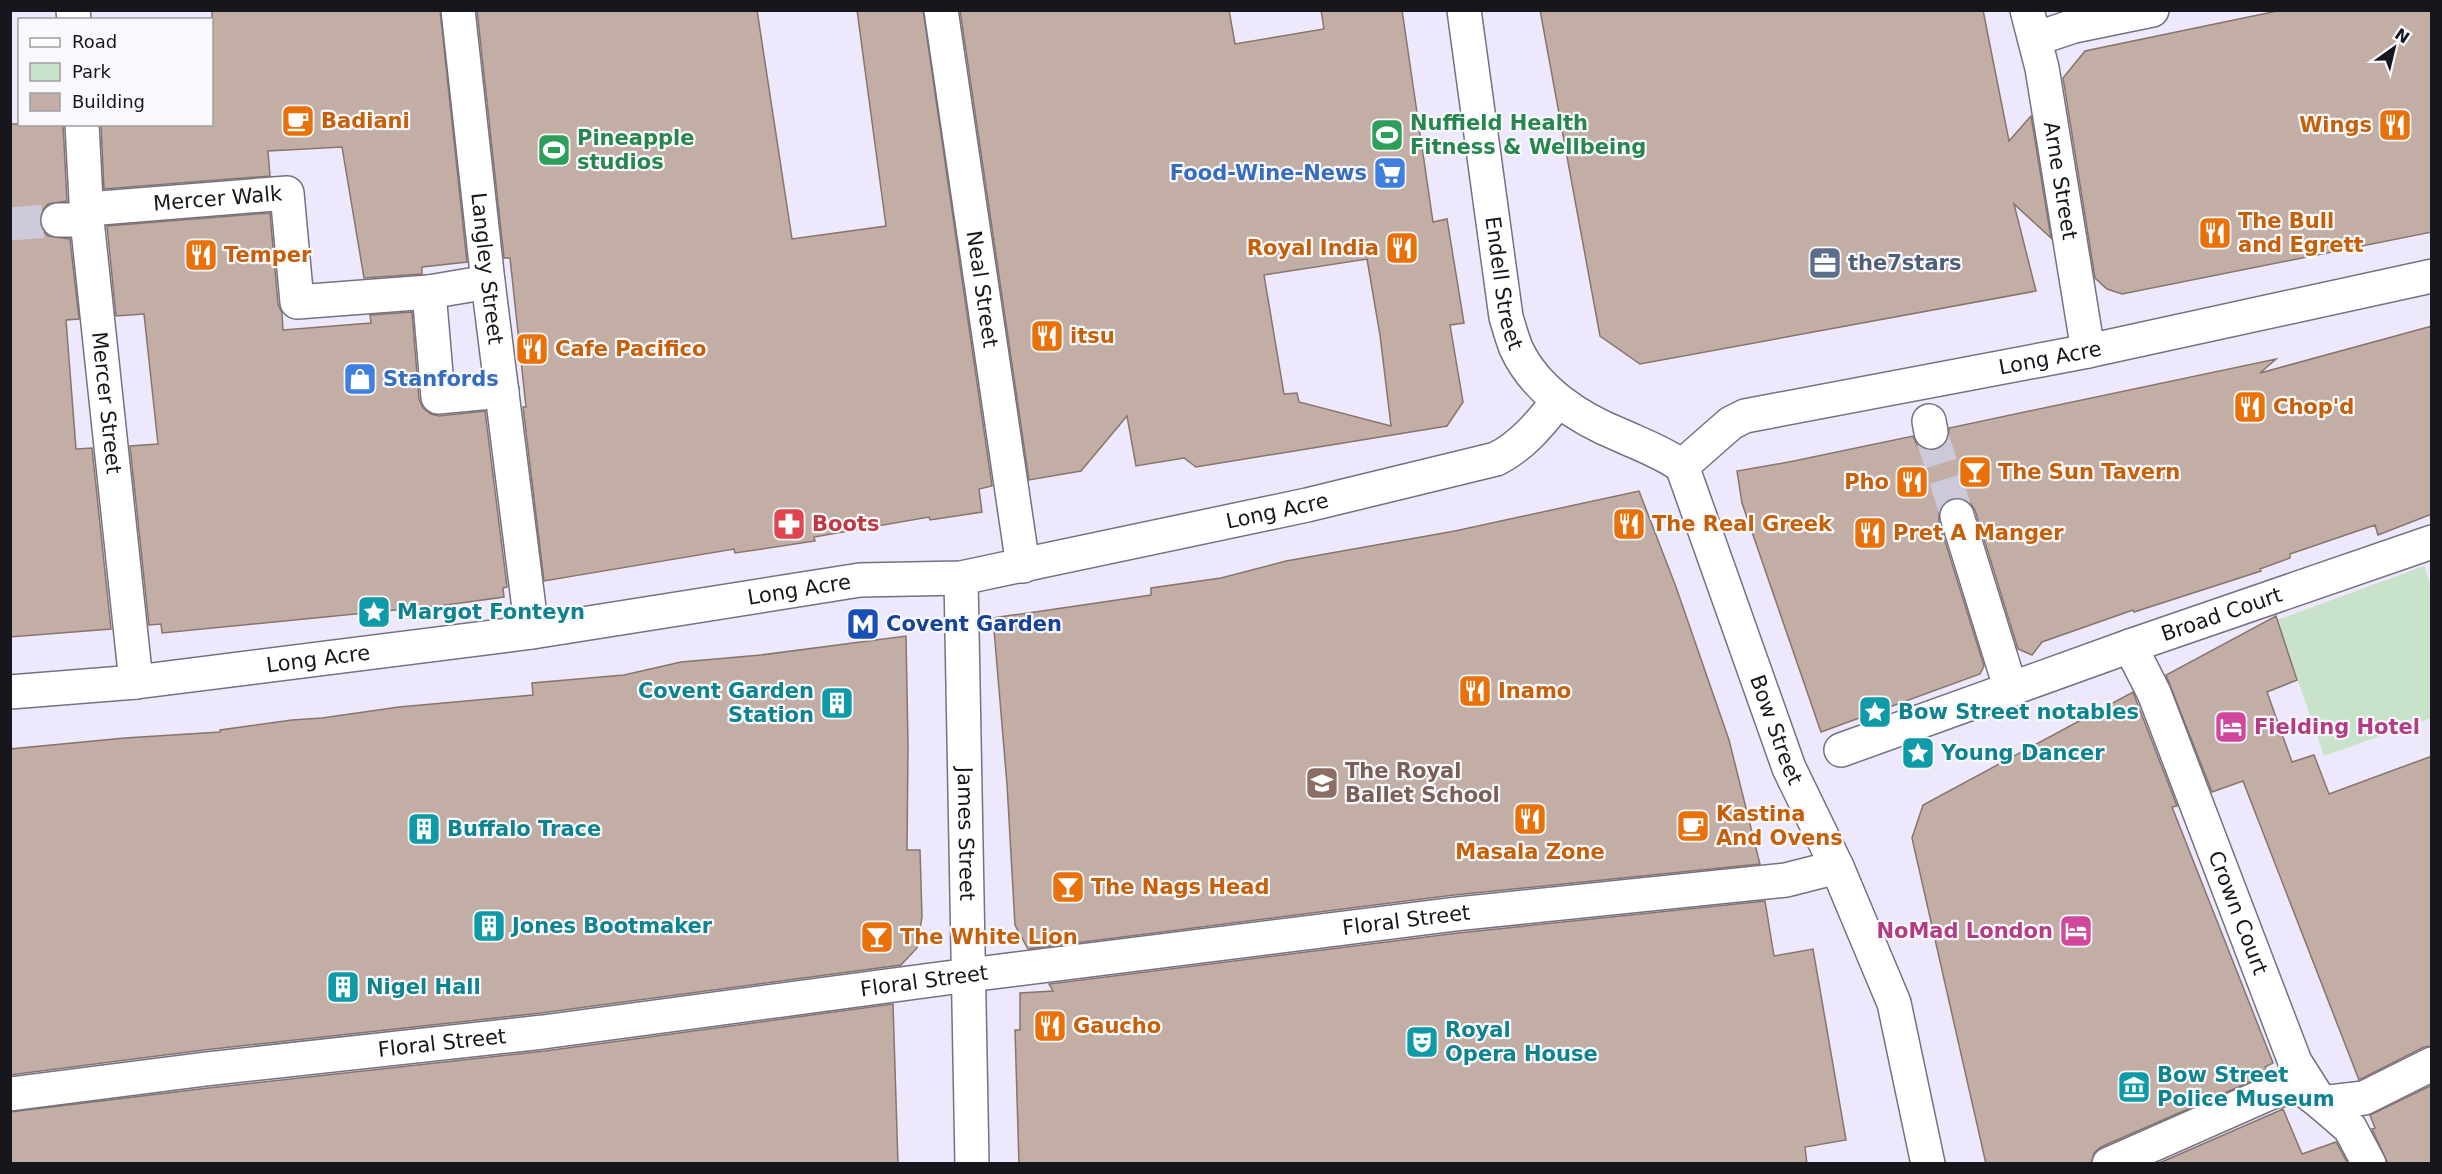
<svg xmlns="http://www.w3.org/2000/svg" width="2442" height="1174" font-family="'DejaVu Sans',sans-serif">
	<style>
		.green { fill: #c9e2ca }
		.building { fill: #c2aea5; stroke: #87756d; stroke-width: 1.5; fill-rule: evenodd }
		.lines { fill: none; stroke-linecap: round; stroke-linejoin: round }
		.minor-tunnel { stroke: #cdc8da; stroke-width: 33; stroke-dasharray: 33 16; stroke-linecap: butt }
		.minor-casing { stroke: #757182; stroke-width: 36 }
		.major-casing { stroke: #757182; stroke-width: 36 }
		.minor { stroke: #fff; stroke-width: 33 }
		.major { stroke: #fff; stroke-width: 33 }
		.labels { text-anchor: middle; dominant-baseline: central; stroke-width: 4.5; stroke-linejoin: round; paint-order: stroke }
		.food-label { font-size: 21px; font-weight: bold; fill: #c56008; stroke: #f9f8fc; text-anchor: start }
		.leisure-label { font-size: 21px; font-weight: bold; fill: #27864d; stroke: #f9f8fc; text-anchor: start }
		.shop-label { font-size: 21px; font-weight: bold; fill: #366cbe; stroke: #f9f8fc; text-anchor: end }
		.street-label { font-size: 21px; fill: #17161c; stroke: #f9f8fc }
		.service-label { font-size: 21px; font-weight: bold; fill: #4e5e75; stroke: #f9f8fc; text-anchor: start }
		.health-label { font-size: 21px; font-weight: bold; fill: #be3a42; stroke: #f9f8fc; text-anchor: start }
		.culture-label { font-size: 21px; font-weight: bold; fill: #0d838f; stroke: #f9f8fc; text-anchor: start }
		.transit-label { font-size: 21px; font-weight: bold; fill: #164399; stroke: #f9f8fc; text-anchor: start }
		.hotel-label { font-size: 21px; font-weight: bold; fill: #b23c85; stroke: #f9f8fc; text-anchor: start }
		.education-label { font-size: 21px; font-weight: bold; fill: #785e54; stroke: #f9f8fc; text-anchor: start }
	</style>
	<rect width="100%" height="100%" fill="#ede8fc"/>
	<path class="green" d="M2424 566 2432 590 2431 718 2324 756 2277 620Z"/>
	<path class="building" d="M212 10H440L467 262 422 267V274L364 278 342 147 268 151 270 176 104 189 101 124H212Z
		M477 10H757L792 239 886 226 857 10H923L992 486 979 489 982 512 930 520 929 517 814 537 815 541 735 553 734 549 544 581 523 407H526L510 258H504Z
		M960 10H1229L1235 44 1324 29 1321 10H1402L1433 222 1447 219 1464 323 1450 325 1463 402 1447 426 1196 467 1184 458 1136 466 1127 416 1081 471 1029 480ZM1367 259 1380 335 1391 426 1299 402 1297 393 1284 394 1264 275Z
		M1540 10H1983L2009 141 2031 116 2051 238 2014 204 2036 291 1640 364 1600 336Z
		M2282 10H2432V232L2122 294 2107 289 2095 278 2063 78 2085 51Z
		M10 124H63L67 201 48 204 42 211 39 221 42 230 48 236 70 239 79 319 66 320 76 449 92 448 111 629 10 637Z
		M270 213 278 304 282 313 283 330 371 323 370 315 412 312 419 399 423 408 431 414 439 416 485 411 507 587 503 588 504 597 446 605 162 633 161 624 149 625 130 446 158 444 144 314 116 316 107 226Z
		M2432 326V514L2378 535 2375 525 2290 554V558L2260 569 2261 571 2134 612 2133 610 2042 642 2032 655 2018 649 1975 510 1970 503 1962 498H1951L1943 504 1939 511V522L1984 666 1980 674 1821 732 1742 503 1737 471 1789 462 1913 436 1917 445 1924 449 1935 450 1944 446 1948 439 1949 428 2276 359 2260 373Z
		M1639 491 1676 587 1729 740 1760 864 1454 895 1028 949 1015 925 1007 784 993 618 1151 595V588L1221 578 1286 561 1455 531Z
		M2276 616 2297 680 2267 692 2292 762 2314 755 2329 794 2432 756V1046L2424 1047 2359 1080 2243 781 2212 792 2166 675Z
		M906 636 908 745 907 850H920L922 917 917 948 901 965 541 1013 204 1050 10 1075V749L125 738 220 732V730L292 720 322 718 399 707 533 695 532 683 624 675 681 662 761 655Z
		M2133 692 2177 806 2172 807 2273 1063 2265 1067 2268 1074 2101 1147 2094 1153 2091 1164H1986L1912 838 1923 805Z
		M1765 901 1774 956 1813 949 1846 1140 1805 1147 1807 1164H1019L1015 1030H1020V993L1053 991 1049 984 1458 933Z
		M893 1004 898 1164H10V1112L208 1088 545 1051Z
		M2432 1085V1164H2388L2372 1129 2375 1128 2370 1115Z
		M2283 1109 2302 1154 2336 1142 2348 1164H2157Z"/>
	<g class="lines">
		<path class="minor-tunnel" d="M10 224 58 220
			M1931 432 1957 516"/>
		<defs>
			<g id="minor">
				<path d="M73 10 74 20"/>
				<path id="s1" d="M458 10 488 282 532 632"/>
				<path id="s2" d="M941 10 1023 566"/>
				<path id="s3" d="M2027 10 2042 68 2088 351"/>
				<path d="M2035 39 2074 26 2152 10"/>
				<path id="s4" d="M82 124 87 220 136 682"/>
				<path id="s5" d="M88 209 287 193 297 302 429 292 438 397 502 391"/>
				<path d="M58 220H87"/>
				<path d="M429 292 488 282"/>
				<path d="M1929 421 1931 432"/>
				<path id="s6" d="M1682 466 1789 768 1837 867 1894 1003 1928 1164"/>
				<path d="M1957 516 2011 690"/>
				<path id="s7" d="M961 578 972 1164"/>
				<path id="s8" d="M2130 646 2154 693 2295 1062 2321 1103 2350 1128 2369 1164"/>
				<path id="s9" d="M1841 750 2130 646 2432 542"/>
				<path id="s10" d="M10 1094 206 1069 543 1032 969 975 1456 914 1786 880 1837 867"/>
				<path d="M2109 1164 2272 1092 2299 1086 2321 1103 2364 1098 2432 1064"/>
			</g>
			<g id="major">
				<path id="s11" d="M1464 10 1506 317C1509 327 1512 338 1516 348 1535 390 1578 418 1620 435 1642 445 1662 452 1682 466L1731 423 1745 416 2088 351 2432 276"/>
				<path id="s12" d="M10 692 136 682 532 632 860 580 961 578 1307 505 1496 459C1521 447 1541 423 1558 401"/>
			</g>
		</defs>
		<use href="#minor" class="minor-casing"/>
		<use href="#major" class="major-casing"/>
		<use href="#minor" class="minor"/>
		<use href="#major" class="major"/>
	</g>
	<defs>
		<symbol id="cafe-square" viewBox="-11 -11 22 22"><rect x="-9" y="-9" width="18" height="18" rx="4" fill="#e8710a" stroke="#f9f8fc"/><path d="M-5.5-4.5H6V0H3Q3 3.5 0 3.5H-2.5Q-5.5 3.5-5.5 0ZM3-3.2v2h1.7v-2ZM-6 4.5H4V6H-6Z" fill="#fff"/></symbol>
		<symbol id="restaurant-square" viewBox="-11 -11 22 22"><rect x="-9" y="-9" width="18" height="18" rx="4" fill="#e8710a" stroke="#f9f8fc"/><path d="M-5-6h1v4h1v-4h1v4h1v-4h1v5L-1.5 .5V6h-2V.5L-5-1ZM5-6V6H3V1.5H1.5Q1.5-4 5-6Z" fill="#fff"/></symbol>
		<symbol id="stadium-square" viewBox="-11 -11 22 22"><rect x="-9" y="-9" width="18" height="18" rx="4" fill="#2e9e5b" stroke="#f9f8fc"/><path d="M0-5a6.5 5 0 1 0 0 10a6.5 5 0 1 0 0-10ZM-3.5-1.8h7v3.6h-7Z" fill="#fff"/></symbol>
		<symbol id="supermarket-square" viewBox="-11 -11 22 22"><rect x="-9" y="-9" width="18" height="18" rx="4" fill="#3f7fe0" stroke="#f9f8fc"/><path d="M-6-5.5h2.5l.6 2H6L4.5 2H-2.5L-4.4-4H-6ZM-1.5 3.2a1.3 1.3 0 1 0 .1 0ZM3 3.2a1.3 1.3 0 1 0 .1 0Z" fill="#fff"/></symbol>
		<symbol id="office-square" viewBox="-11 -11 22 22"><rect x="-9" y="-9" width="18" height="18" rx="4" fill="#5c6f8a" stroke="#f9f8fc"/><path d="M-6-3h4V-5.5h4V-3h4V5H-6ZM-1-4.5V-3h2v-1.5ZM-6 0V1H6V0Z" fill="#fff"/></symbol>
		<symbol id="shop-square" viewBox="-11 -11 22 22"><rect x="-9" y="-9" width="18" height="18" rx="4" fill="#3f7fe0" stroke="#f9f8fc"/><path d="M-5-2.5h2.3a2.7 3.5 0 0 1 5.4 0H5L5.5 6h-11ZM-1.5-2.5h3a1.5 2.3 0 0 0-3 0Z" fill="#fff"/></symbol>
		<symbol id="bar-square" viewBox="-11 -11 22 22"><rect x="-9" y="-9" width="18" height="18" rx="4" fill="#e8710a" stroke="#f9f8fc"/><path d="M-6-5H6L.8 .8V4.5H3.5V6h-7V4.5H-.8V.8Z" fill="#fff"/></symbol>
		<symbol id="pharmacy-square" viewBox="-11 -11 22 22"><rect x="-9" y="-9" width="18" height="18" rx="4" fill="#e0444e" stroke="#f9f8fc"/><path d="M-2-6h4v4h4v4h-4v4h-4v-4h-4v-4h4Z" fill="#fff"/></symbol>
		<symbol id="sight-square" viewBox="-11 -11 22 22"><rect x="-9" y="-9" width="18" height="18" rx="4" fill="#0f9aa8" stroke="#f9f8fc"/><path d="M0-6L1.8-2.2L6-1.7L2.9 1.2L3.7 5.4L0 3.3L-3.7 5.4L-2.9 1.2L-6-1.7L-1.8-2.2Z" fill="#fff"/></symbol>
		<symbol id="metro-square" viewBox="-11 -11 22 22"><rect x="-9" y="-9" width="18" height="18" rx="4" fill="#1a4fb4" stroke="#f9f8fc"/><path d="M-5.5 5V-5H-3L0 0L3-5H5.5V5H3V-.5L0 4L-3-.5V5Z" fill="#fff"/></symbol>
		<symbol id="building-square" viewBox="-11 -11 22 22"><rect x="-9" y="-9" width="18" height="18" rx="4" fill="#0f9aa8" stroke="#f9f8fc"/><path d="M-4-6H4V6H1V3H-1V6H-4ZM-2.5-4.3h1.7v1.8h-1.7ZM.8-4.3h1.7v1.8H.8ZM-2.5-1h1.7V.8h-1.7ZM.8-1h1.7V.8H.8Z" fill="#fff"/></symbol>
		<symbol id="hotel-square" viewBox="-11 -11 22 22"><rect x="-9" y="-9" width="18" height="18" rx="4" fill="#d1479c" stroke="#f9f8fc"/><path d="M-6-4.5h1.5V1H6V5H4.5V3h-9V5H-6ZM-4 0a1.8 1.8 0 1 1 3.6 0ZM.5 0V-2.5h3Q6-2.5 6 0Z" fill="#fff"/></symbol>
		<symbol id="school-square" viewBox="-11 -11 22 22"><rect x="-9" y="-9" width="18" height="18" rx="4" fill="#8d6e63" stroke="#f9f8fc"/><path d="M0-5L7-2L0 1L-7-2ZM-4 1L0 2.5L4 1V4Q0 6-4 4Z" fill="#fff"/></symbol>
		<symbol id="theatre-square" viewBox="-11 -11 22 22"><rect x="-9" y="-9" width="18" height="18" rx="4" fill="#0f9aa8" stroke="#f9f8fc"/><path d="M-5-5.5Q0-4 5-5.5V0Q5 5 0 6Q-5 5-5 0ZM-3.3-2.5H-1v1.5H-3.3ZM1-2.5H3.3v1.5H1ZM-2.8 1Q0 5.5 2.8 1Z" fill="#fff"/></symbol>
		<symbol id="museum-square" viewBox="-11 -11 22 22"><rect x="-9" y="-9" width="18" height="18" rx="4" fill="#0f9aa8" stroke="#f9f8fc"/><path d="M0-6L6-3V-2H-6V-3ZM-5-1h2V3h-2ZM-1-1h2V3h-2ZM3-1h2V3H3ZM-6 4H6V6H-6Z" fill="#fff"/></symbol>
	</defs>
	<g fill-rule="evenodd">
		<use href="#cafe-square" x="279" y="102" width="38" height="38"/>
		<use href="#restaurant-square" x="2376" y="106" width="38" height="38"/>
		<use href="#stadium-square" x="1368" y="116" width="38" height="38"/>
		<use href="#stadium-square" x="535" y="131" width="38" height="38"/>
		<use href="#supermarket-square" x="1371" y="154" width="38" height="38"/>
		<use href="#restaurant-square" x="2196" y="214" width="38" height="38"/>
		<use href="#restaurant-square" x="1383" y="229" width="38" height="38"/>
		<use href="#restaurant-square" x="182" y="236" width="38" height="38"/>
		<use href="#office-square" x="1806" y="244" width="38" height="38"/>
		<use href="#restaurant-square" x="1028" y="317" width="38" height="38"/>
		<use href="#restaurant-square" x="513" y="330" width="38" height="38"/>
		<use href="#shop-square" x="341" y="360" width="38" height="38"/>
		<use href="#restaurant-square" x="2231" y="388" width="38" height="38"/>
		<use href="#bar-square" x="1956" y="453" width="38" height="38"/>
		<use href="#restaurant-square" x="1893" y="463" width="38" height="38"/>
		<use href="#pharmacy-square" x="770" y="505" width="38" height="38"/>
		<use href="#restaurant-square" x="1610" y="505" width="38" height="38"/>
		<use href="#restaurant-square" x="1851" y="514" width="38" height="38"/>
		<use href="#sight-square" x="355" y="593" width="38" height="38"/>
		<use href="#metro-square" x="844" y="605" width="38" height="38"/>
		<use href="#restaurant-square" x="1456" y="672" width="38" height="38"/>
		<use href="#building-square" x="818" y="684" width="38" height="38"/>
		<use href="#sight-square" x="1856" y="693" width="38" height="38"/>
		<use href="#hotel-square" x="2212" y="708" width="38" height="38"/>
		<use href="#sight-square" x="1899" y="734" width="38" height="38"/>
		<use href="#school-square" x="1303" y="764" width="38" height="38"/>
		<use href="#restaurant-square" x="1511" y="800" width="38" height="38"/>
		<use href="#cafe-square" x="1674" y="807" width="38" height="38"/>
		<use href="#building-square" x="405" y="810" width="38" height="38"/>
		<use href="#bar-square" x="1049" y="868" width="38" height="38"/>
		<use href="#building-square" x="470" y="907" width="38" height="38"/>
		<use href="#hotel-square" x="2057" y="912" width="38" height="38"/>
		<use href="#bar-square" x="858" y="918" width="38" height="38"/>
		<use href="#building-square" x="324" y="968" width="38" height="38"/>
		<use href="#restaurant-square" x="1031" y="1007" width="38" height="38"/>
		<use href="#theatre-square" x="1403" y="1023" width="38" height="38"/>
		<use href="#museum-square" x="2115" y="1068" width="38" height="38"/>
	</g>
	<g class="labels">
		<g class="food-label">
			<text x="321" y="121">Badiani</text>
			<text x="2372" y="125" text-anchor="end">Wings</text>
			<text x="2238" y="221">The Bull<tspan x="2238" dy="24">and Egrett</tspan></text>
			<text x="1379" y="248" text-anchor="end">Royal India</text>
			<text x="224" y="255">Temper</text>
			<text x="1070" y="336">itsu</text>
			<text x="555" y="349">Cafe Pacifico</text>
			<text x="2273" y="407">Chop'd</text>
			<text x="1998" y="472">The Sun Tavern</text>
			<text x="1889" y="482" text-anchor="end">Pho</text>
			<text x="1652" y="524">The Real Greek</text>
			<text x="1893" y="533">Pret A Manger</text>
			<text x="1498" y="691">Inamo</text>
			<text x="1716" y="814">Kastina<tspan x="1716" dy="24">And Ovens</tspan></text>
			<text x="1530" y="852" text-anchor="middle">Masala Zone</text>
			<text x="1091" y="887">The Nags Head</text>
			<text x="900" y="937">The White Lion</text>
			<text x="1073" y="1026">Gaucho</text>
		</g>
		<g class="leisure-label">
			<text x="1410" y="123">Nuffield Health<tspan x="1410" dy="24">Fitness &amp; Wellbeing</tspan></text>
			<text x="577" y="138">Pineapple<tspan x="577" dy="24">studios</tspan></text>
		</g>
		<g class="shop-label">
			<text x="1367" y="173">Food-Wine-News</text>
			<text x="383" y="379" text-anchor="start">Stanfords</text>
		</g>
		<g class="street-label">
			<text stroke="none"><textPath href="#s3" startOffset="174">Arne Street</textPath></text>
			<text stroke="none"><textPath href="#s5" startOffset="130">Mercer Walk</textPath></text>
			<text stroke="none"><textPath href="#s1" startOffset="260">Langley Street</textPath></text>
			<text stroke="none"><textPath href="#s11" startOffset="276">Endell Street</textPath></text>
			<text stroke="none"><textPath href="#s2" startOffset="282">Neal Street</textPath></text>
			<text stroke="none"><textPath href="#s11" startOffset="942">Long Acre</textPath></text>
			<text stroke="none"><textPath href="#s4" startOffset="280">Mercer Street</textPath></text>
			<text stroke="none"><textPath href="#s12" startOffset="1282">Long Acre</textPath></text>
			<text stroke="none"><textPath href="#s12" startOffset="796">Long Acre</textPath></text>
			<text stroke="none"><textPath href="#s9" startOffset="404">Broad Court</textPath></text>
			<text stroke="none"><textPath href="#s12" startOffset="310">Long Acre</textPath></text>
			<text stroke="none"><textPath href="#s6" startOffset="280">Bow Street</textPath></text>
			<text stroke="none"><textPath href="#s7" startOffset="256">James Street</textPath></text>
			<text stroke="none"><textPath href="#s8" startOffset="288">Crown Court</textPath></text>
			<text stroke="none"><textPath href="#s10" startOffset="1407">Floral Street</textPath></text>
			<text stroke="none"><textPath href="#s10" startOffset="921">Floral Street</textPath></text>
			<text stroke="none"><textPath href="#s10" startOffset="435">Floral Street</textPath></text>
		</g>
		<g class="service-label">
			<text x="1848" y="263">the7stars</text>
		</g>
		<g class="health-label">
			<text x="812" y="524">Boots</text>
		</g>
		<g class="culture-label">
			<text x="397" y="612">Margot Fonteyn</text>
			<text x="814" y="691" text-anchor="end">Covent Garden<tspan x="814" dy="24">Station</tspan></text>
			<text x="1898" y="712">Bow Street notables</text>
			<text x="1941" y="753">Young Dancer</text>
			<text x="447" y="829">Buffalo Trace</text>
			<text x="512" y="926">Jones Bootmaker</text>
			<text x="366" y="987">Nigel Hall</text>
			<text x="1445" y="1030">Royal<tspan x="1445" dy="24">Opera House</tspan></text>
			<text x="2157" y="1075">Bow Street<tspan x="2157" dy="24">Police Museum</tspan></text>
		</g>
		<g class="transit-label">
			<text x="886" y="624">Covent Garden</text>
		</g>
		<g class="hotel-label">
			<text x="2254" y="727">Fielding Hotel</text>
			<text x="2053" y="931" text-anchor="end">NoMad London</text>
		</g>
		<g class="education-label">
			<text x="1345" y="771">The Royal<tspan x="1345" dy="24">Ballet School</tspan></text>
		</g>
	</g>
	<rect width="2442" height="1174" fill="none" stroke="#17161c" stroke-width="24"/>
	<rect x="18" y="18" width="195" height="108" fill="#f9f8fc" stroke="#9f9ea2" stroke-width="1.5"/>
	<rect x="30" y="38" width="30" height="9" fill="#ffffff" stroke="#9f9ea2" stroke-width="1.5"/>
	<text x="72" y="48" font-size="18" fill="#17161c">Road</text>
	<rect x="30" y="63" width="30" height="18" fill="#c9e2ca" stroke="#9f9ea2" stroke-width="1.5"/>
	<text x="72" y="78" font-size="18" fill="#17161c">Park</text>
	<rect x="30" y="93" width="30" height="18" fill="#c2aea5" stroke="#9f9ea2" stroke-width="1.5"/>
	<text x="72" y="108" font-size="18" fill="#17161c">Building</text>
	<g transform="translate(2394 48) rotate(34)" stroke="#f9f8fc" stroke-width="4.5" paint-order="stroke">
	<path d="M0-4.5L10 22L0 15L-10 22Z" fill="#17161c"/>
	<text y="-9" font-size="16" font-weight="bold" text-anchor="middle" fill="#17161c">N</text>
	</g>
</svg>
